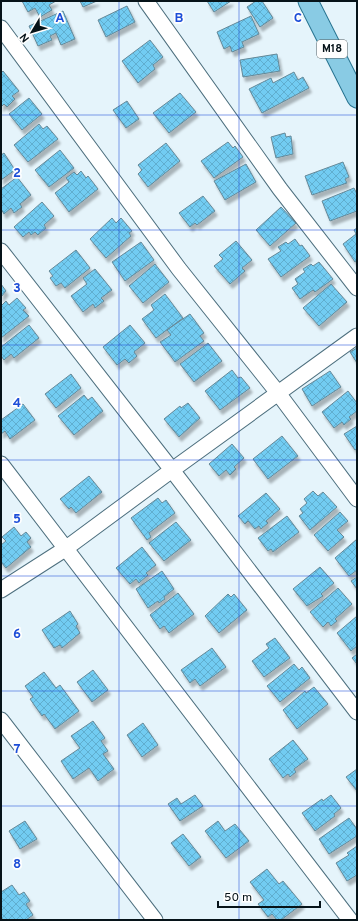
<svg xmlns="http://www.w3.org/2000/svg" width="358" height="921" font-family="Overpass,sans-serif">
	<style>
		.building { fill: url(#building-cross-hatch); stroke: #658897; filter: url(#shadow) }
		.lines { fill: none; stroke-linecap: round; stroke-linejoin: round }
		.minor-casing { stroke: #4d6f7e; stroke-width: 17 }
		.major-casing { stroke: #287491; stroke-width: 21 }
		.minor { stroke: #fff; stroke-width: 15 }
		.major { stroke: #89cbe4; stroke-width: 19 }
		.grid { fill: none; stroke: #1d4ed8; stroke-width: 1; stroke-opacity: 0.55 }
		.labels { text-anchor: middle; dominant-baseline: central; stroke-width: 3.5; stroke-linejoin: round; paint-order: stroke }
		.shield { fill: #fefefe; stroke: #505a5e; stroke-width: 1 }
		.shield-label { font-size: 11px; font-weight: bold; fill: #061319 }
		.grid-label { font-size: 13px; text-anchor: middle; font-weight: bold; fill: #1d4ed8; stroke: #fefefe; stroke-width: 3.5; stroke-linejoin: round; paint-order: stroke }
	</style>
	<defs>
		<pattern id="building-cross-hatch" width="8" height="8" patternUnits="userSpaceOnUse"><rect width="8" height="8" fill="#72ccf2"/><path d="M0 0l8 8M0 8l8-8" fill="none" stroke="#61aecf"/></pattern>
		<filter id="shadow"><feDropShadow dx="2.5" dy="4.5" stdDeviation="1" flood-color="#0004"/></filter>
	</defs>
	<rect width="100%" height="100%" fill="#e5f4fb"/>
	<path class="building" d="M22 1H56L49 5 52 10 40 17 35 8 28 12Z
		M80 1H97L83 7Z
		M207 1H231L214 12Z
		M256 1H262L273 18 260 27 247 7Z
		M127 6 135 22 106 37 98 20Z
		M63 11 75 39 61 45 56 33 50 36 52 40 38 46 29 26Z
		M251 16 259 34 242 42 244 47 232 52 230 46 224 49 217 32Z
		M150 40 163 57 153 65 155 69 138 83 122 61Z
		M277 54 280 71 243 77 240 60Z
		M3 71 19 91 12 96 15 99 7 107 4 104 1 107V73Z
		M294 72 298 80 303 77 309 88 262 113 249 89 271 78 273 83Z
		M180 93 196 112 169 133 153 113Z
		M29 98 42 114 22 130 9 114Z
		M127 101 139 119 126 128 113 110Z
		M39 124 43 129 47 126 58 139 28 162 14 145Z
		M285 133 286 137 291 136 293 154 276 158 271 137Z
		M228 142 233 148 235 146 243 157 214 178 201 161Z
		M166 143 180 161 148 187 138 174 142 170 138 165Z
		M60 150 74 168 49 187 35 170Z
		M4 153 15 170 1 180V155Z
		M343 162 349 177 345 179 347 183 312 195 305 176Z
		M246 164 256 182 225 200 214 181Z
		M81 171 86 178 88 176 98 189 69 212 55 193 69 182 66 178 74 172 77 175Z
		M17 177 31 195 20 204 22 207 14 213 11 208 4 214 1 209V189Z
		M354 188 357 194V211L330 221 322 201Z
		M203 196 215 211 197 225 195 223 190 227 179 213Z
		M42 202 54 216 44 225 46 228 38 235 35 232 31 235 29 232 23 237 14 227Z
		M281 207 296 223 270 246 256 230Z
		M112 218 116 223 121 218 132 231 129 233 131 236 106 258 90 239Z
		M357 228V261L355 262 343 244 356 234 354 230Z
		M295 239 300 246 302 245 310 256 281 277 268 259 281 251 278 247 286 242 288 244Z
		M236 241 252 260 242 268 245 271 230 284 214 266 223 259 219 255Z
		M141 242 154 260 125 281 112 262Z
		M76 250 90 268 65 288 61 283 56 286 50 278 53 276 49 271Z
		M319 262 333 279 315 292 313 290 300 299 292 288 298 284 295 279 305 272 303 269 311 264 313 266Z
		M155 264 169 282 143 303 129 286Z
		M95 269 112 290 101 298 104 301 95 308 93 304 83 312 71 296 87 284 83 278Z
		M1 284 6 291 1 297Z
		M331 284 347 302 319 326 303 308Z
		M165 294 183 318 156 338 142 319 154 310 151 305Z
		M17 298 26 308 23 310 29 316 1 338V306L6 301 9 305Z
		M190 314 204 333 200 336 204 341 175 362 160 342 171 335 167 330Z
		M29 325 39 338 14 358 11 354 4 360 1 356V347Z
		M130 325 145 343 134 352 137 356 129 363 125 359 117 365 103 347Z
		M208 343 222 361 194 382 180 364Z
		M357 348V363L350 352Z
		M232 370 238 378 241 377 250 388 220 410 205 391Z
		M330 371 341 387 312 406 302 389Z
		M71 374 81 388 56 408 45 394Z
		M348 391 357 403V411L349 417 351 419 344 425 342 422 334 428 322 412Z
		M84 395 88 400 92 397 103 411 74 435 58 416Z
		M188 403 200 418 179 437 164 419 180 406 181 408Z
		M23 404 35 420 10 439 5 431 1 434V420Z
		M357 426V449L355 450 344 434Z
		M282 436 298 456 268 479 253 459Z
		M232 444 244 458 234 467 236 469 230 475 226 470 219 476 209 464Z
		M89 476 102 492 76 513 71 507 69 509 60 499Z
		M313 491 318 496 323 492 337 507 310 530 299 516 303 513 300 509 307 503 304 499Z
		M266 493 280 509 266 521 268 523 261 529 259 526 255 529 248 521 245 524 238 516Z
		M158 498 162 503 166 500 175 513 149 533 151 537 147 540 131 518Z
		M340 512 348 521 337 530 344 537 328 551 314 535Z
		M287 516 299 532 273 552 271 549 268 551 258 538Z
		M176 522 191 540 164 561 149 543Z
		M14 527 21 536 26 532 31 538 27 542 31 547 6 568 1 562V545L6 541 2 537Z
		M357 539V570L349 576 335 558Z
		M142 547 156 565 146 573 148 575 139 583 136 579 130 584 116 568Z
		M320 567 334 583 321 594 323 596 307 606 293 589Z
		M162 571 174 589 164 597 165 599 159 603 158 601 148 608 136 589Z
		M357 577V589L351 581Z
		M338 588 352 604 335 619 337 621 331 626 328 622 323 627 310 612Z
		M178 593 194 614 169 633 164 626 160 629 150 615Z
		M228 594 231 597 234 594 247 610 219 633 205 616Z
		M70 611 78 624 76 626 80 633 62 648 60 645 54 648 42 630Z
		M357 616V646L351 651 337 633Z
		M275 638 290 658 264 677 252 661 269 648 266 644Z
		M212 648 226 667 200 686 195 679 190 683 181 670Z
		M357 654V664L352 658Z
		M294 664 299 670 302 667 310 678 280 702 267 686Z
		M93 670 108 690 92 702 77 682Z
		M44 672 56 688 60 685 79 711 55 729 44 714 42 716 30 699 33 697 25 686Z
		M314 687 328 704 297 729 283 710 305 691 306 693Z
		M93 721 105 738 101 741 108 751 103 754 114 769 98 781 89 768 73 779 61 761 80 748 71 736Z
		M143 723 158 745 142 757 127 735Z
		M293 740 308 759 294 769 296 772 290 777 288 774 283 778 269 759Z
		M357 769V791L346 777Z
		M195 795 203 806 180 821 168 804 177 798 181 804Z
		M331 795 341 808 334 814 335 816 315 831 302 813 322 799 323 801Z
		M349 818 357 829V836L329 854 319 839Z
		M25 821 37 839 20 849 9 831Z
		M218 821 225 831 235 824 249 841 226 858 205 831Z
		M183 834 201 857 189 866 171 843Z
		M357 846V875L347 881 336 863 349 855 347 853Z
		M267 869 279 884 283 881 302 904 281 920H277L272 914 268 917 258 904 264 900 250 882Z
		M12 885 19 895 24 892 30 901 26 904 33 915 26 920H3L1 917V892Z"/>
	<g class="lines">
		<defs>
			<path id="minor" d="M146 1 280 189 357 288
				M1 28 179 269 278 393 357 499
				M1 251 172 470 357 712
				M1 464 350 920
				M1 590 65 549 172 470 357 336
				M1 720 155 920"/>
			<path id="major" d="M308 1 357 98"/>
		</defs>
		<use href="#minor" class="minor-casing"/>
		<use href="#major" class="major-casing"/>
		<use href="#minor" class="minor"/>
		<use href="#major" class="major"/>
	</g>
	<path class="grid" d="M119 1V920M239 1V920M1 115H357M1 230H357M1 345H357M1 460H357M1 576H357M1 691H357M1 806H357"/>
	<g class="labels">
		<rect class="shield" x="317" y="40" width="30" height="18" rx="3"/>
		<g class="shield-label">
			<text x="332" y="49">M18</text>
		</g>
	</g>
	<g class="grid-label">
		<text x="60" y="22">A</text>
		<text x="179" y="22">B</text>
		<text x="298" y="22">C</text>
		<text x="17" y="177">2</text>
		<text x="17" y="292">3</text>
		<text x="17" y="407">4</text>
		<text x="17" y="523">5</text>
		<text x="17" y="638">6</text>
		<text x="17" y="753">7</text>
		<text x="17" y="868">8</text>
	</g>
	<rect width="358" height="921" fill="none" stroke="#061319" stroke-width="4"/>
	<g transform="translate(32 32) rotate(232)" stroke="#fefefe" stroke-width="3" paint-order="stroke">
	<path d="M0-3L7 15L0 10L-7 15Z" fill="#061319"/>
	<text y="-6" font-size="11" font-weight="bold" text-anchor="middle" fill="#061319">N</text>
	</g>
	<path d="M218 901v6h102v-6" fill="none" stroke="#061319" stroke-width="2"/>
	<text x="224" y="901" font-size="12" fill="#061319" stroke="#fefefe" stroke-width="3" paint-order="stroke">50 m</text>
</svg>
